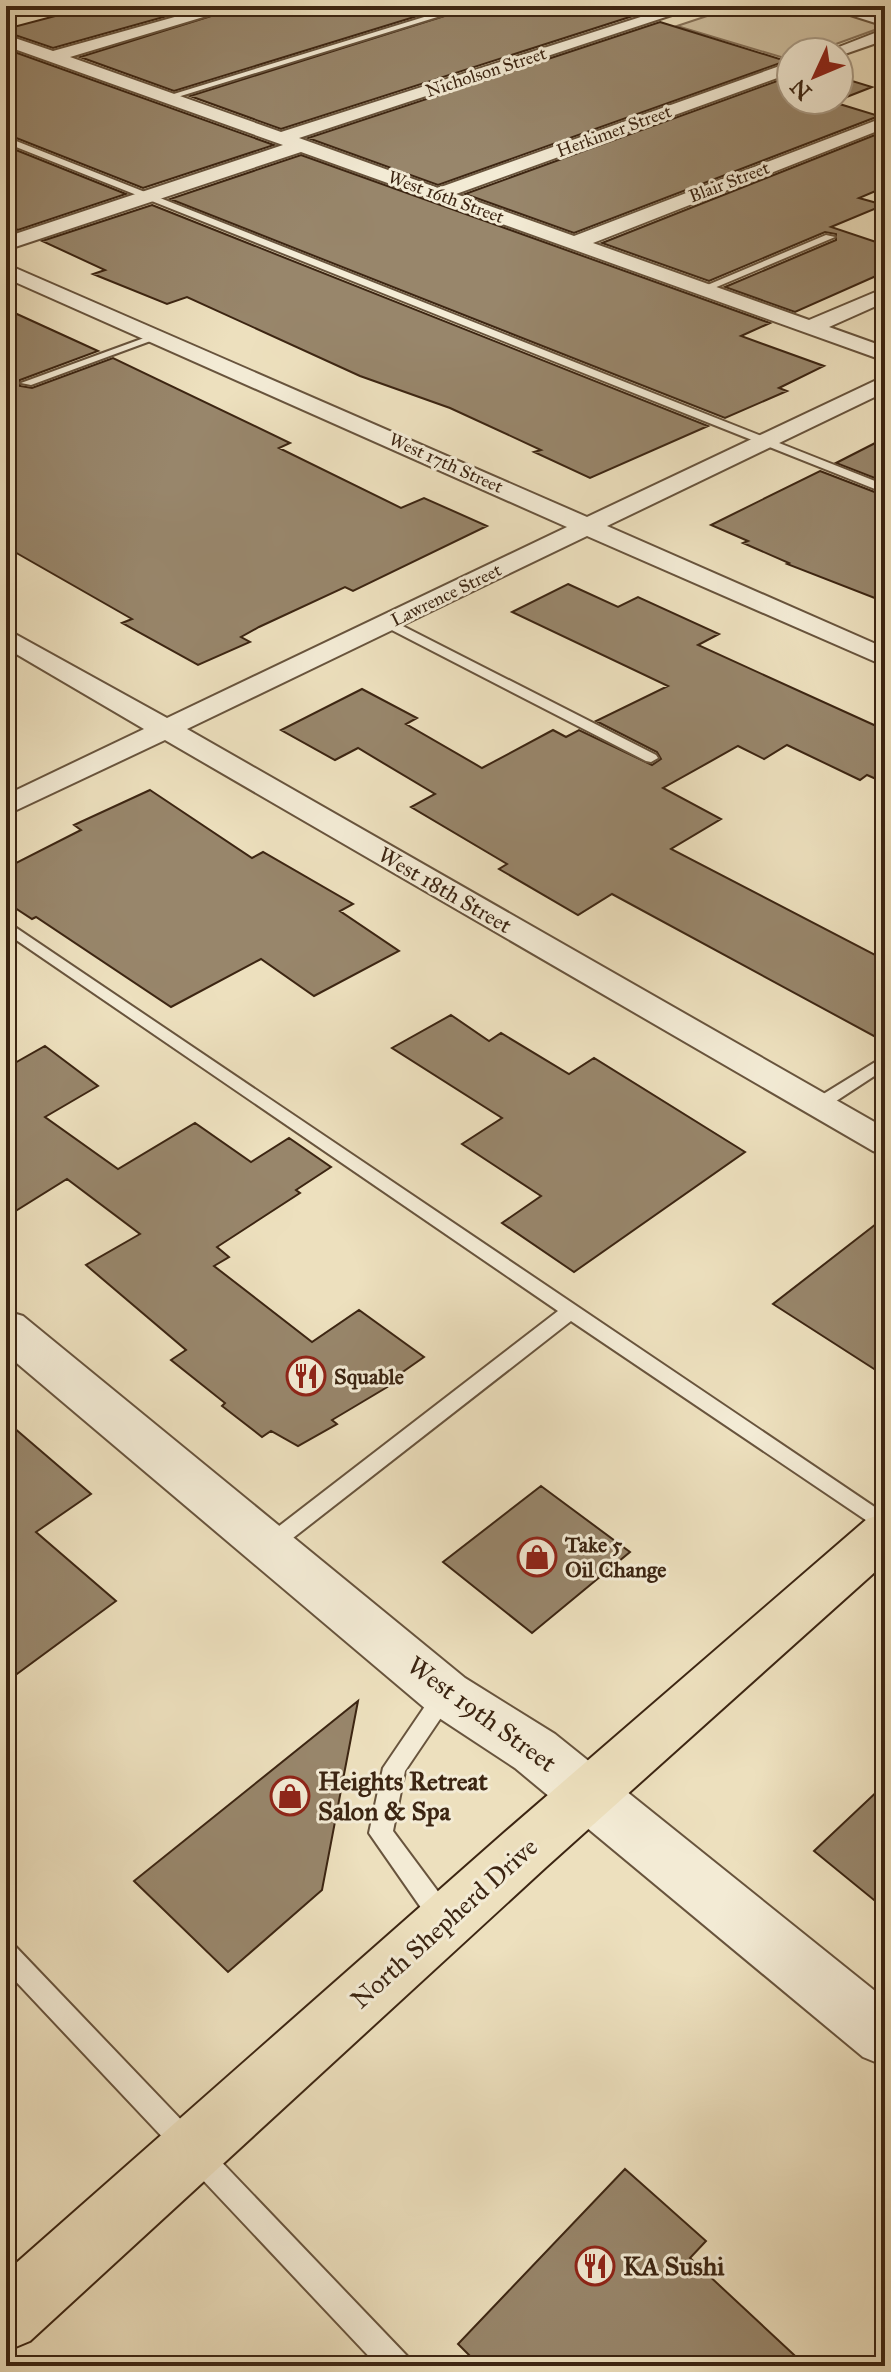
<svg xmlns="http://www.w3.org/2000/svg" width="891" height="2372" font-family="'IM FELL Great Primer',serif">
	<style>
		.green { fill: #cfc0a1; stroke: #86725a; stroke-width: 2 }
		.building { fill: #98866b; stroke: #3c2512; stroke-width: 2 }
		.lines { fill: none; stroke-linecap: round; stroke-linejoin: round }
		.service-casing { stroke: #68543d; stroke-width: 4 }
		.minor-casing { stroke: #68543d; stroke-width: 4 }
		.tertiary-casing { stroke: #68543d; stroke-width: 4 }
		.primary-casing { stroke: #3c2512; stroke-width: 4 }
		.service { fill: #f3ebd5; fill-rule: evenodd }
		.minor { fill: #f3ebd5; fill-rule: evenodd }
		.tertiary { fill: #f3ebd5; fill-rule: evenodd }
		.primary { fill: #ede0be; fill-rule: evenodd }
		.labels { text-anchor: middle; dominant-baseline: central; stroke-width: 6; stroke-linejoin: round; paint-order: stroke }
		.far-street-label { font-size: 18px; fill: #3c2512; stroke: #f3ebd5 }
		.street-label { font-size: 22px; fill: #3c2512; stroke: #f3ebd5 }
		.poi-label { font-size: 22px; font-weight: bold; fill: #3c2512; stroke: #f3ebd5; text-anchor: start }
		.near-street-label { font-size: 26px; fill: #3c2512; stroke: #f3ebd5 }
		.near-poi-label { font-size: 26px; font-weight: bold; fill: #3c2512; stroke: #f3ebd5; text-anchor: start }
	</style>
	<rect width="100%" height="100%" fill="#ede0be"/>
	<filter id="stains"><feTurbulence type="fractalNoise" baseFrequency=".0025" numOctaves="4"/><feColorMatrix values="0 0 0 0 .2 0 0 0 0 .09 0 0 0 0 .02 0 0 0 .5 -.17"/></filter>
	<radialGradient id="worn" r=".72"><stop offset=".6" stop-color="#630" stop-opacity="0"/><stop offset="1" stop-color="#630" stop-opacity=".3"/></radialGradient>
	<path class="green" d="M737 6C771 6 857 3 880 28L814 52H791V60L677 26Z"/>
	<path class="building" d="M93 6H203L53 48 6 32V29Z
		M243 6H450L174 91 80 57Z
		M476 6H606L636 15 281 129 190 96Z
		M660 22 786 61 438 185 308 138Z
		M6 49 274 145 143 188 6 134Z
		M791 76V100H838L833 102 879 116 574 233 465 194Z
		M839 77 872 87 839 100Z
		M885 131V187L859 198 884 205 831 227 885 245V272L795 312 725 287 836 240V234L825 232 709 281 602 243Z
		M6 146 126 194 18 230 6 225Z
		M301 155 770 323 741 336 824 366 779 388 787 391 725 418 170 199Z
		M152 205 708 426 590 478 534 452 541 450 450 408 360 376 187 297 167 304 93 274 105 270 42 241Z
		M6 309 98 351 20 380V386L32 388 113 358 290 443 279 448 401 508 424 498 487 526 353 591 345 587 259 627 241 637 250 642 198 665 122 623 132 619 6 547Z
		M885 438V482L836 463Z
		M820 471 885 496V602L787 564 789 563 743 543 748 541 711 525Z
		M568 584 618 607 638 597 719 634 698 645 885 730V783L867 775 860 780 787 745 764 759 738 746 663 788 721 819 671 849 885 960V1042L612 894 578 915 499 869 507 864 411 807 435 794 358 748 335 760 281 730 362 689 417 718 406 724 482 768 553 730 566 737 579 730 652 765 661 759 657 752 596 721 668 686 512 612Z
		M150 790 252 858 263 852 353 904 340 911 399 951 314 996 261 959 171 1007 36 917 32 919 6 902V868L81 830 74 825Z
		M451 1015 489 1041 501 1033 569 1074 594 1058 745 1152 574 1272 502 1223 541 1196 462 1144 502 1118 392 1048Z
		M45 1046 98 1086 45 1117 118 1169 195 1123 251 1162 289 1138 331 1167 296 1190 300 1193 217 1247 229 1257 214 1266 312 1342 359 1310 424 1357 387 1383 389 1386 332 1420 337 1424 298 1446 271 1431 262 1437 222 1406 225 1403 171 1360 186 1350 86 1265 140 1234 67 1179 6 1217V1068Z
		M885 1217V1376L773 1304Z
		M6 1421 91 1494 36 1532 116 1601 6 1682Z
		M541 1486 630 1552 532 1633 443 1562Z
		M358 1701 322 1890 228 1972 134 1881Z
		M885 1784V1909L814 1851Z
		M625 2169 706 2241 690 2258 806 2366H480L458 2344Z"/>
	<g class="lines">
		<defs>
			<path id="service" d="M460 6H473L171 99 164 97Z
				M6 137 885 485V493L6 143Z
				M826 235 835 237 707 291 698 289Z
				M155 334 164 336 31 385 21 383Z
				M389 619 656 755 658 758 651 762 646 761 384 626 382 623Z
				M6 921 885 1514V1533L571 1321 275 1552 268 1554 261 1552 257 1546 261 1540 558 1311 6 933Z
				M885 1056V1069L824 1109H812L809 1105 812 1101Z
				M446 1685 454 1687 457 1694 405 1771 393 1831 451 1909 454 1917 451 1925 442 1928 433 1925 369 1833 383 1768 438 1687Z
				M6 1943 15 1946 407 2356 411 2366H378L6 1971Z"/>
			<path id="minor" d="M214 6H240L70 57 281 132 675 6H699L299 138 438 188 791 62V73L456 194 574 236 885 117V128L593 243 809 320 885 288V302L829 327 885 347V361L301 152 6 250V237L283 145 6 46V35L53 51Z
				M822 6H848L885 16V26Z
				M885 29V40L839 56V52H826Z
				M6 264 587 517 885 376V392L607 526 885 648V666L587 536 187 729 885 1128V1155L873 1151 165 740 6 815V795L144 729 6 648V629L167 718 567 527 6 278Z"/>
			<path id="tertiary" d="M6 1311 23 1316 465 1678 555 1734 885 1999V2066L863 2057 515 1768 427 1710 6 1354Z"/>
			<path id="primary" d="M885 1513V1563L545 1868 30 2341 6 2351V2272L505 1832 867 1519Z"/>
		</defs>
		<use href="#service" class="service-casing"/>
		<use href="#minor" class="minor-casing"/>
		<use href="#tertiary" class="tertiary-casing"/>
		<use href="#primary" class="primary-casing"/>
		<use href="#service" class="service"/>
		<use href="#minor" class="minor"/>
		<use href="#tertiary" class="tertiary"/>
		<use href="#primary" class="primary"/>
	</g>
	<defs>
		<symbol id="restaurant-ring" viewBox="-11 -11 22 22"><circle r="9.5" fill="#f3ebd5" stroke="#8f2418" stroke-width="1.5"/><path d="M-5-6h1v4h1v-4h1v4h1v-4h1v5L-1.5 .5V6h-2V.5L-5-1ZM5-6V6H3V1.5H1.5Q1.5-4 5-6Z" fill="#8f2418"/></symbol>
		<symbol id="shop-ring" viewBox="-11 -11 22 22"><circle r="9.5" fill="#f3ebd5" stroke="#8f2418" stroke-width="1.5"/><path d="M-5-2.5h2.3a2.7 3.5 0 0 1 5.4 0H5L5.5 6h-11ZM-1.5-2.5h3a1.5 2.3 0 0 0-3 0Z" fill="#8f2418"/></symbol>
	</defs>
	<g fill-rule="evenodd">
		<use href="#restaurant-ring" x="284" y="1354" width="44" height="44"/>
		<use href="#shop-ring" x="515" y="1535" width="44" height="44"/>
		<use href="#shop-ring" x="268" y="1774" width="44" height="44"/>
		<use href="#restaurant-ring" x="573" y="2244" width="44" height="44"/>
	</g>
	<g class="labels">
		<g class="far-street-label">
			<text transform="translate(486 72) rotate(-18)">Nicholson Street</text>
			<text transform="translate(614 131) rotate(-20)">Herkimer Street</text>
			<text transform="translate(729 182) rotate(-21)">Blair Street</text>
			<text transform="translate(446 197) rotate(20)">West 16th Street</text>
			<text transform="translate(446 463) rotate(24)">West 17th Street</text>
			<text transform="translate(446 595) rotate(-26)">Lawrence Street</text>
		</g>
		<g class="street-label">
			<text transform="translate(445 890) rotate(30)">West 18th Street</text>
		</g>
		<g class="poi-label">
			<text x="334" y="1376">Squable</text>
			<text x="565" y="1544">Take 5<tspan x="565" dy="25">Oil Change</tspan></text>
		</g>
		<g class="near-street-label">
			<text transform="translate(482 1714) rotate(36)">West 19th Street</text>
			<text transform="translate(444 1923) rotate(-42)">North Shepherd Drive</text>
		</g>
		<g class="near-poi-label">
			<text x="318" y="1781">Heights Retreat<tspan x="318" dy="30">Salon &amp; Spa</tspan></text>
			<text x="623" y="2266">KA Sushi</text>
		</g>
	</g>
	<rect width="891" height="2372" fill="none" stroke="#ede0be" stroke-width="32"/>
	<rect x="8" y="8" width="875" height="2356" fill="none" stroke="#3c2512" stroke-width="4"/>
	<rect x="16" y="16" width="859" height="2340" fill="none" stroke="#3c2512" stroke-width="2"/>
	<g transform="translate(815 76) rotate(226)"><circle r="38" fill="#f3ebd5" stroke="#aa9c87" stroke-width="2"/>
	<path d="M0-6L14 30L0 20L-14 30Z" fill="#8f2418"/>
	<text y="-12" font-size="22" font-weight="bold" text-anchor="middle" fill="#3c2512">N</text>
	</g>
	<rect width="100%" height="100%" filter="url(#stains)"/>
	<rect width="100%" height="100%" fill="url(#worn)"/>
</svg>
